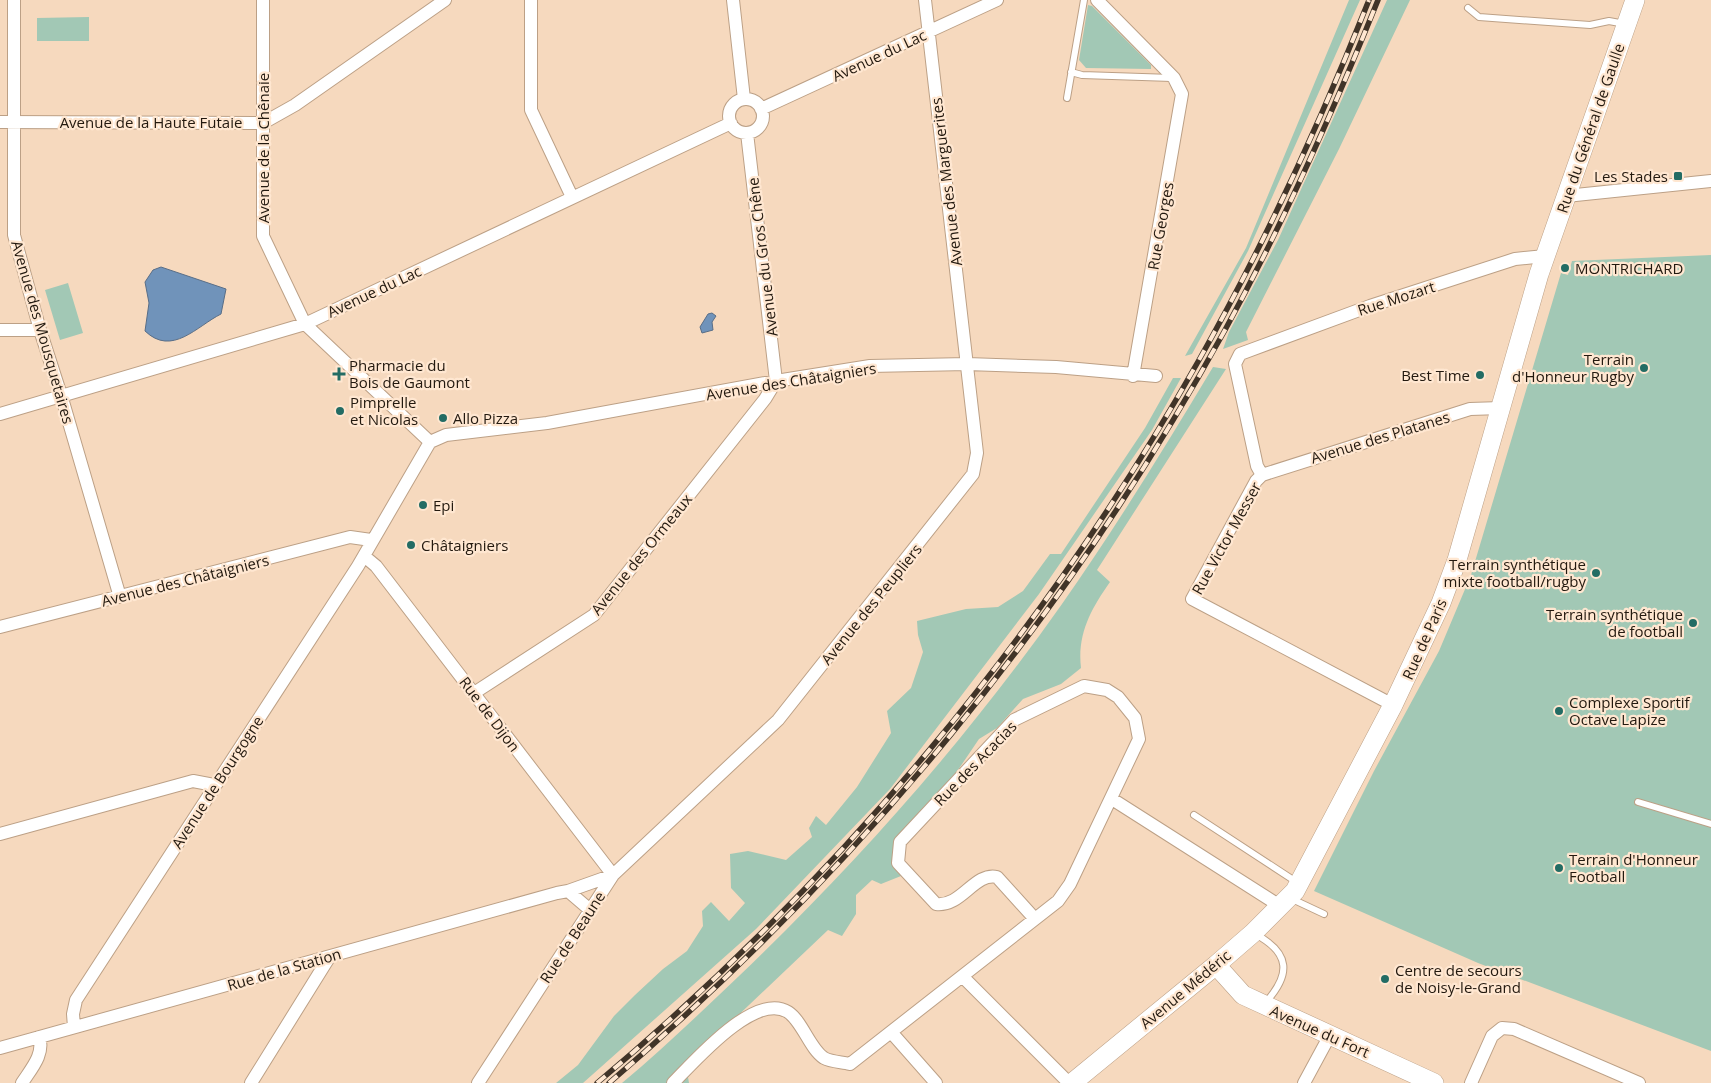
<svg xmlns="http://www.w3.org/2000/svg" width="1711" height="1083" font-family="'Open Sans',sans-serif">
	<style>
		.green { fill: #a2c8b5 }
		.water { fill: #7093ba; stroke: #596e87 }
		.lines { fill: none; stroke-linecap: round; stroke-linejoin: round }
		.service-casing { stroke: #bca086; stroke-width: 8 }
		.minor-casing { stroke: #bca086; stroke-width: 14 }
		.secondary-casing { stroke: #bca086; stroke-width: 20 }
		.service { stroke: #fff; stroke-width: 6 }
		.minor { stroke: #fff; stroke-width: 12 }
		.secondary { stroke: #fff; stroke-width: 19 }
		.rail-casing { stroke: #413428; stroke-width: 5.5 }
		.rail { stroke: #ffe7d1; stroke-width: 4; stroke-dasharray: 11; stroke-linecap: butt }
		.poi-dot { fill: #236c64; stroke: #ffe7d1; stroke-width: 2 }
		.labels { text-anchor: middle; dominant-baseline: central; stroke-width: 4.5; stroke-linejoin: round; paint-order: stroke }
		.street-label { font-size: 15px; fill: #23190f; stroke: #ffe7d1 }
		.poi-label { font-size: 15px; fill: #23190f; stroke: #ffe7d1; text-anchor: start }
	</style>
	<rect width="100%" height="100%" fill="#f6d9be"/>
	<path class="green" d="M1349 0H1360L1248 251 1192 354 1185 356 1246 248Z
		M1387 0H1410L1339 149 1246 332 1248 340 1223 349 1229 332 1278 240Z
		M1088 5 1092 6 1151 65V69L1086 68 1079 60Z
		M89 17V41H37V18Z
		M1711 255V1051L1478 963 1314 891 1374 771 1439 651 1471 575 1561 273 1568 275 1572 261Z
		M68 283 83 333 60 340 45 290Z
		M1213 367 1226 369 1097 570 1110 582C1091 609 1077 634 1081 668L1061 684 1023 699 997 728 979 739 939 798 892 857 901 876 881 884 872 880 856 895V914L842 936 828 930 728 1025 688 1077 689 1083H622C663 1049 701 1012 739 976 858 862 967 739 1062 604 1116 527 1165 447 1213 367Z
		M1173 378H1181L1152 430 1039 594 890 789 756 929 583 1083H556L578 1065 614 1016 635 995 663 969 687 951 703 926 702 911 711 902 729 921 745 903 731 888 730 854 748 851 786 860 812 837 809 828 816 816 826 825 857 787 891 733 887 711 911 688 923 652 918 635 917 621 966 609 998 607 1023 591 1050 554H1061L1145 428Z"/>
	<path class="water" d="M161 267 226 289 221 314C197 326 172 357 145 331L149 303 145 282 153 270Z
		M712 313 716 316 712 322 713 330 702 333 700 327 708 314Z"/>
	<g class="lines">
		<defs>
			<path id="service" d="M1468 8 1479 17 1590 25 1609 21 1625 24
				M1071 72 1082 75 1172 78
				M1067 98 1084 0
				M1638 802 1711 824
				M1194 815 1298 883
				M1292 899 1324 914
				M1255 934C1291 953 1291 975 1265 1003"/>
			<path id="minor" d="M14 0V235L40 330 61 395 120 597
				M263 0V236L305 324 430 442
				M531 0V110L572 197
				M733 0 744 99
				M1097 0 1174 78 1182 94 1133 376
				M729 116a17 17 0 1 1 34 0a17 17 0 1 1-34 0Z
				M761 109 997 0
				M0 122 263 123 295 105 445 0
				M1566 196 1711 181
				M0 330H40
				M0 414 305 324 731 123
				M430 442 446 435 547 423 776 381 870 366 967 364 1056 367 1156 376
				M1262 475 1257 466 1235 364 1240 354 1370 306 1515 259 1545 256
				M364 556 376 566 613 875 568 891
				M0 627 350 537 371 540
				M474 693 594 615 765 399 776 381 747 133
				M1393 705 1192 599 1256 481 1262 475 1470 409 1501 408
				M1112 799 1280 906
				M0 834 193 781 214 785
				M963 977 1069 1083
				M74 1027 73 1014 76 1000 358 566 430 442
				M891 1032 936 1083
				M0 1048 557 893 568 891 589 909
				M22 1083C31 1069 45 1054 39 1037
				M251 1083 330 956
				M478 1083 613 875 778 720 973 474 977 453 925 0
				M673 1083C694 1062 755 991 788 1012 802 1021 810 1049 824 1058 831 1062 843 1062 850 1064L1058 901 1070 884 1139 739 1135 718 1118 697 1107 690 1084 686 1014 720 900 842 898 863 936 904C962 907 974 872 997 877L1035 919
				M1304 1083 1330 1035
				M1471 1083 1492 1036 1502 1028 1514 1029 1639 1083"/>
			<path id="secondary" d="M1216 965 1243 995 1434 1083
				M1072 1083 1216 965 1253 933 1295 891 1393 705 1441 603 1457 560 1539 274 1635 0"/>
		</defs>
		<use href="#service" class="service-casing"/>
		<use href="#minor" class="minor-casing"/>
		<use href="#secondary" class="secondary-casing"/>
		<use href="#service" class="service"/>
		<use href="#minor" class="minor"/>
		<use href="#secondary" class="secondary"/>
		<defs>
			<path id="rail" d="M597 1083C838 881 1044 635 1199 360 1264 245 1320 123 1369 0
				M609 1083C858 870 1067 617 1225 330 1283 224 1333 112 1378 0"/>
		</defs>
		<use href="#rail" class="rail-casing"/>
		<use href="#rail" class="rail"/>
	</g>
	<g class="poi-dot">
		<rect x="1673" y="171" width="10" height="10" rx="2.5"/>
		<circle cx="1565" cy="268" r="5"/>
		<circle cx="1644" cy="368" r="5"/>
		<path d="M336.5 366.5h5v5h5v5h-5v5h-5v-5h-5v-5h5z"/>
		<circle cx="1480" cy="375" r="5"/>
		<circle cx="340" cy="411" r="5"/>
		<circle cx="443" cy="418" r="5"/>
		<circle cx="423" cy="505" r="5"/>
		<circle cx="411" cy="545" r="5"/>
		<circle cx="1596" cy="573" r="5"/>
		<circle cx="1693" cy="623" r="5"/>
		<circle cx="1559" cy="711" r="5"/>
		<circle cx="1559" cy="868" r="5"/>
		<circle cx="1385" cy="979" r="5"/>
	</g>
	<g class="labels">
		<g class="street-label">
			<text transform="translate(879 55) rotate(-25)">Avenue du Lac</text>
			<text x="151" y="122">Avenue de la Haute Futaie</text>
			<text transform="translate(1590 128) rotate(-71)">Rue du Général de Gaulle</text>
			<text transform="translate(263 148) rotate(-90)">Avenue de la Chênaie</text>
			<text transform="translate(946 182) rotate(-97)">Avenue des Marguerites</text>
			<text transform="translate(1160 226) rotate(-80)">Rue Georges</text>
			<text transform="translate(762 257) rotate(-97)">Avenue du Gros Chêne</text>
			<text transform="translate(374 291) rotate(-25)">Avenue du Lac</text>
			<text transform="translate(1396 298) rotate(-18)">Rue Mozart</text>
			<text transform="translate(43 332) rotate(74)">Avenue des Mousquetaires</text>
			<text transform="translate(791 381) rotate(-9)">Avenue des Châtaigniers</text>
			<text transform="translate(1380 437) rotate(-17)">Avenue des Platanes</text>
			<text transform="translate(1226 538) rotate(-61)">Rue Victor Messer</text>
			<text transform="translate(641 554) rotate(-51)">Avenue des Ormeaux</text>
			<text transform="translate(185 580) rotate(-14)">Avenue des Châtaigniers</text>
			<text transform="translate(871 604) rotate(-51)">Avenue des Peupliers</text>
			<text transform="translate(1424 639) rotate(-66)">Rue de Paris</text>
			<text transform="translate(490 714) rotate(53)">Rue de Dijon</text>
			<text transform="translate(975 763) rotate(-46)">Rue des Acacias</text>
			<text transform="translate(217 782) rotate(-57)">Avenue de Bourgogne</text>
			<text transform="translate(572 937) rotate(-57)">Rue de Beaune</text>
			<text transform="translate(284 969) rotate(-16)">Rue de la Station</text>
			<text transform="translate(1185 989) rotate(-40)">Avenue Médéric</text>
			<text transform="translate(1320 1031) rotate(24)">Avenue du Fort</text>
		</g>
		<g class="poi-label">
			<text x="1668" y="176" text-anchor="end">Les Stades</text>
			<text x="1575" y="268">MONTRICHARD</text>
			<text x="1634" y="359" text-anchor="end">Terrain<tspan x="1634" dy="17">d'Honneur Rugby</tspan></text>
			<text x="349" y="365">Pharmacie du<tspan x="349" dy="17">Bois de Gaumont</tspan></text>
			<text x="1470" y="375" text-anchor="end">Best Time</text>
			<text x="350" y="402">Pimprelle<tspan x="350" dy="17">et Nicolas</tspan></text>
			<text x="453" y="418">Allo Pizza</text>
			<text x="433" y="505">Epi</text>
			<text x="421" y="545">Châtaigniers</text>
			<text x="1586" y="564" text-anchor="end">Terrain synthétique<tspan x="1586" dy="17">mixte football/rugby</tspan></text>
			<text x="1683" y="614" text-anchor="end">Terrain synthétique<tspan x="1683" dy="17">de football</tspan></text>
			<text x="1569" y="702">Complexe Sportif<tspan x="1569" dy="17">Octave Lapize</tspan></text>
			<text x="1569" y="859">Terrain d'Honneur<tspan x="1569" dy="17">Football</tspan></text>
			<text x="1395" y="970">Centre de secours<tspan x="1395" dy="17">de Noisy-le-Grand</tspan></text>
		</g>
	</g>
</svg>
